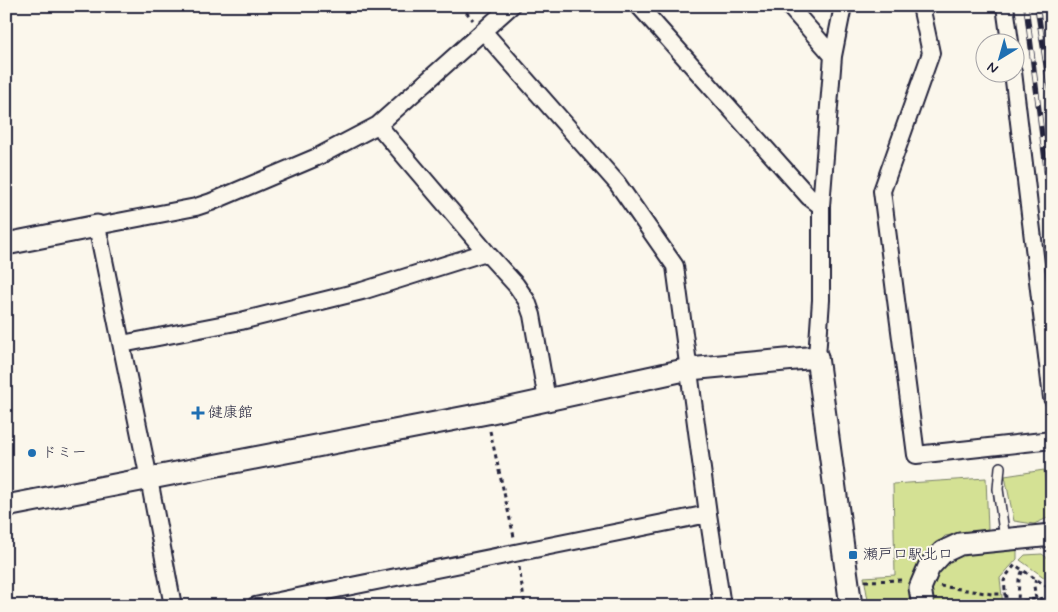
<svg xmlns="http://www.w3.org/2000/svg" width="1058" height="612" font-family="Mynerve,'Klee One',sans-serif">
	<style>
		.green { fill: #d4e194; stroke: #7b8268 }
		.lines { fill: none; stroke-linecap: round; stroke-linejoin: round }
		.service-casing { stroke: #22223b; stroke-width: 12 }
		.minor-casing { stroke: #22223b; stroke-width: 20 }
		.tertiary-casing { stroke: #22223b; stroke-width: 25 }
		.path { stroke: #22223b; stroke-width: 3; stroke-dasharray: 4 4; stroke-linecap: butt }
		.service { stroke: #fbf7ec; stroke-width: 9 }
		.minor { stroke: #fbf7ec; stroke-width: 16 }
		.tertiary { stroke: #fbf7ec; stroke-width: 21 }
		.rail-casing { stroke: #22223b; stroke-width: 5.5 }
		.rail { stroke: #fbf7ec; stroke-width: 4; stroke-dasharray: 11; stroke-linecap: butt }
		.poi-dot { fill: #1f6fb2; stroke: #fbf7ec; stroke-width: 2 }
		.labels { text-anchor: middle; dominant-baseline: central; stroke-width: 4; stroke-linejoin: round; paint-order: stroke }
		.poi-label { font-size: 15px; fill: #22223b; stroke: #fbf7ec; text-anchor: start }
	</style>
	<rect width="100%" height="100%" fill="#fbf7ec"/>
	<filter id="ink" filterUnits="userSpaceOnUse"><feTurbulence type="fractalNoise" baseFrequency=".02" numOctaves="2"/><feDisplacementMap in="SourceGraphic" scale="10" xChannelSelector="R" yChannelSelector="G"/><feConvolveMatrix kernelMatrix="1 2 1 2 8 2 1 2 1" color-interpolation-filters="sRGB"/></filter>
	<g filter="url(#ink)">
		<path class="green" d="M1044 470 1050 517 1034 524 1014 521 1005 476Z
			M986 478 988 529 945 536 918 564 910 585 911 606H869L864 577 895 575 893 484Z
			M1017 547V559L1000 578 1003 606H932L931 583 940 568 958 555 995 549Z
			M1042 554 1052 561V583L1020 560 1025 555Z"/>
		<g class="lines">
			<defs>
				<path id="service" d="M1000 467 998 489 1005 539"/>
				<path id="minor" d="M639 6 809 197 821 206
					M789 6 833 56
					M921 6 931 53 882 191 916 455 1052 440
					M1005 6 1010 42
					M483 31 617 183 675 266 708 514 722 606
					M1013 72 1052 398
					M378 125 486 252 516 285 527 301 532 315 547 400
					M122 344 241 321 362 291 486 252
					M817 357 821 300V206L833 56 843 6
					M317 593 708 514
					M173 606 149 479 97 226 196 207 211 202 317 157 378 125 511 6
					M255 606 317 593 320 606"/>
				<path id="tertiary" d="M6 244 97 226
					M6 506 487 413 689 369 817 357 851 606
					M923 606 920 588 929 567 943 552 960 544 1052 535"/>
			</defs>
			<use href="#service" class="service-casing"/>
			<use href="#minor" class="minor-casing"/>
			<use href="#tertiary" class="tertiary-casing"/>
			<path class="path" d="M461 6 473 20
				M490 431 514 537
				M519 567 525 606
				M1036 579 1034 586 1037 606
				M865 581 904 580
				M940 586 992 594H1006
				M1007 603 1052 597
				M1007 606 1004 581 1007 575 1015 565 1036 579 1052 590
				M1020 606 1018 602 1019 579 1023 570
				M1049 606 1052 603"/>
			<use href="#service" class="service"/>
			<use href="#minor" class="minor"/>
			<use href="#tertiary" class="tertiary"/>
			<defs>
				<path id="rail" d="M1026 6 1052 216
					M1037 6 1048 78 1052 94"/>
			</defs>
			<use href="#rail" class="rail-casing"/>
			<use href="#rail" class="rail"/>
		</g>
	</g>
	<g class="poi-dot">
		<path d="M195.5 405.5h5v5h5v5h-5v5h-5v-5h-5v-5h5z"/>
		<circle cx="32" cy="453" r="5"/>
		<rect x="848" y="550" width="10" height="10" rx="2.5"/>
	</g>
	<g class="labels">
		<g class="poi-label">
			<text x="208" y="413">健康館</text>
			<text x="42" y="453">ドミー</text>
			<text x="863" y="555">瀬戸口駅北口</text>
		</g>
	</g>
	<rect width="1058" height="612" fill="none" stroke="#fbf7ec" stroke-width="25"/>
	<rect x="12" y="12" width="1033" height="587" fill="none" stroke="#22223b" stroke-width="2" filter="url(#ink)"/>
	<g transform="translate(1000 58) rotate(217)"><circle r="24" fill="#fbf7ec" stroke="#a4a2a5"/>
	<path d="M0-4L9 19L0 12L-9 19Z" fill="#1f6fb2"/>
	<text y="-8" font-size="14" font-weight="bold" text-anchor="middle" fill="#22223b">N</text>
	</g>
</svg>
